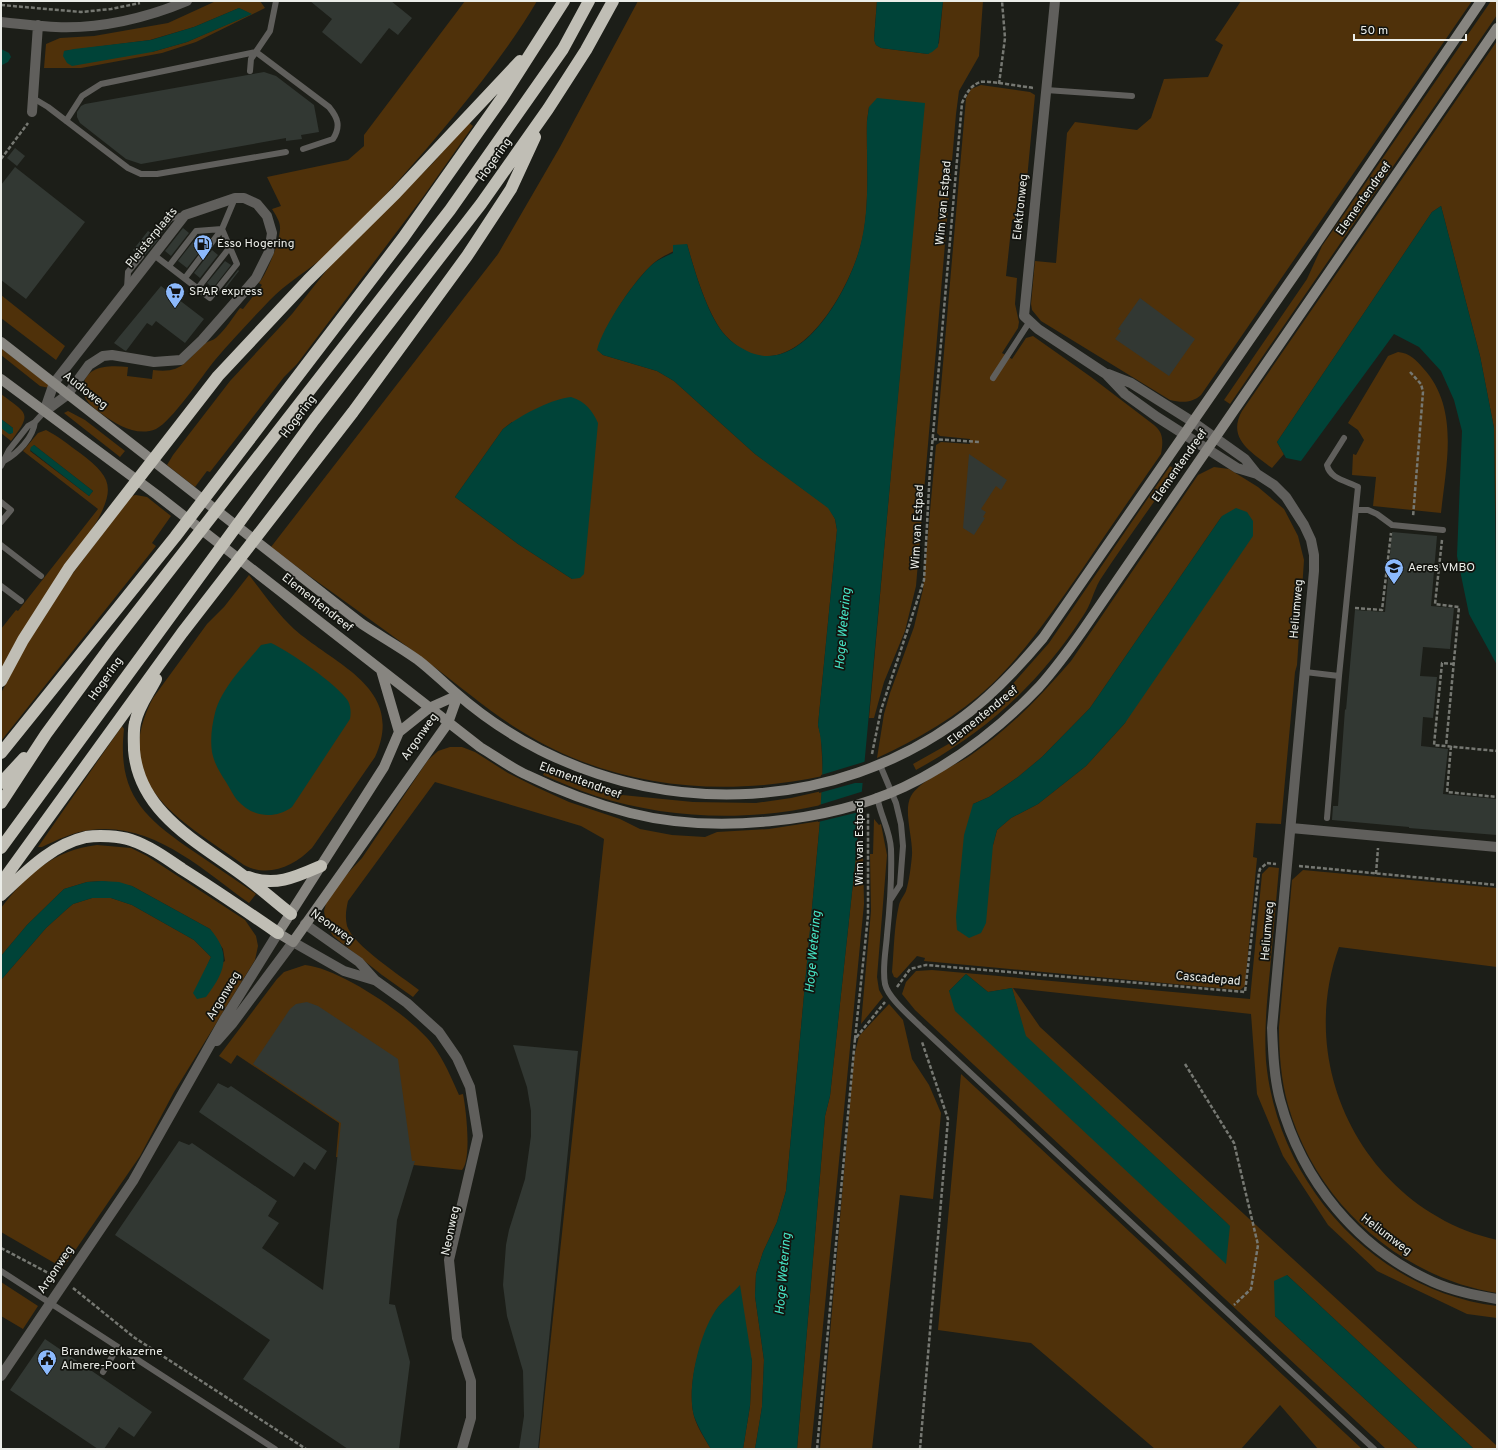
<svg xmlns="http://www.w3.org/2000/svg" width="1498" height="1450" font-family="Overpass,sans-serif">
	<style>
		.green { fill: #4f310a; fill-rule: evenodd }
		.water { fill: #004338 }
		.pier { fill: #1c1e18 }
		.building { fill: #323833 }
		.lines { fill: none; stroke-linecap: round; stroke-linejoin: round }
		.path { stroke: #767872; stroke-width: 2.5; stroke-dasharray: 4 2; stroke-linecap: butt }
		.lane { stroke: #605f5c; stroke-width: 6 }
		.street { stroke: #605f5c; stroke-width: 10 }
		.secondary { stroke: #878580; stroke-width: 10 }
		.highway { stroke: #c0beb5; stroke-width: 12 }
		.labels { text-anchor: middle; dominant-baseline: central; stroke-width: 3.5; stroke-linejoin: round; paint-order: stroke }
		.street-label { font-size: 12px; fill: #ebede8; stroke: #13140f }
		.poi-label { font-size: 12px; fill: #ebede8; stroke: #13140f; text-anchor: start }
		.water-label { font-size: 13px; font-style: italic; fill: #45e3c4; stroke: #13140f }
	</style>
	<rect width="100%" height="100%" fill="#1c1e18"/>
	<path class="green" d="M216 1H260L265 8 196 42 162 53 81 68H44L46 44 60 38 94 36 168 23ZM239 8 251 14 187 42 152 52 64 51 150 40 194 27Z
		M465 1H537C513 42 484 79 454 116 417 161 378 204 337 246 316 266 289 280 269 301 251 320 232 340 215 360 202 376 172 421 156 429 137 437 117 425 102 414 94 408 83 401 83 389 84 365 109 365 128 367L127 376 152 379 153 370C182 374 186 361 203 345 207 341 213 341 217 337 226 329 233 317 240 308L243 309 262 285 259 283C267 273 281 239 280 227 280 221 275 214 272 209L281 206 267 177 348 160 364 146V135Z
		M638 1H877L874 39 876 45 881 48 928 54 939 43 943 1H983L979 56 959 91 956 114 916 586 905 631 884 682 874 718H869L924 103 869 107 867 121C866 161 871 210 860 248 845 300 786 399 726 336 708 317 694 269 687 244 677 250 664 255 655 262 636 277 603 327 598 350L603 355 657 371 674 381 755 454 829 508 835 519 837 530 818 725 821 737 823 776C720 798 612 788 521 731 490 712 462 688 433 666 380 625 324 588 271 547L498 254 560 147ZM512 422 572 579 518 544 455 497 503 429Z
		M1241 1H1472L1201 395C1192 403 1182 403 1170 400L1041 321 1032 310 1031 304 1035 261 1056 263 1067 133 1075 122 1137 130 1151 118 1164 79 1208 77 1223 45 1215 40Z
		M1491 1H1497V15L1230 404 1224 400 1307 279 1322 246Z
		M1497 41V570L1494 428 1480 356 1441 206 1432 212 1277 442 1284 454 1272 468C1253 453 1226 439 1242 411Z
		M981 85 1030 92 1035 95 1023 221 1012 220 1006 276 1017 278 1015 304 1019 322 1018 328 1002 353 1012 359 1026 338 1033 336 1091 377 1154 425C1164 433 1163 442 1161 454 1134 493 1107 532 1081 571 1053 611 1026 651 991 685 958 716 918 739 877 758L884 714 890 693 914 627 923 589 936 445 941 442 970 444V439L940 436 937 433 966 98 971 89Z
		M468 122 473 126 423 197 297 364 284 377 210 472 207 471 195 487 167 465 173 455 230 381 292 314 337 257 433 163Z
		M1 295 65 346 56 360 1 318Z
		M1 348 50 386 49 388 40 386 1 355Z
		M1398 352C1410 353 1416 360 1423 368 1460 408 1446 465 1441 513L1373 506 1376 477 1352 475 1353 454 1356 455 1364 440 1358 430 1348 423 1388 356Z
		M1 394C27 414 33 412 11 441L1 433V428L11 434 13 428 1 419Z
		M68 411 85 420 125 451 120 457 64 413Z
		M46 430C58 436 69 445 80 453 110 476 116 486 97 521L1 671V629L16 610 18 611 98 509 23 451 38 433ZM34 445 93 491 89 496 30 451Z
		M1170 466 1176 470C1151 507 1124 543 1100 580 1093 592 1091 605 1083 616 1039 684 987 731 916 770L913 764 952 742 978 723 1049 643Z
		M1214 467 1229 469 1258 487 1284 509 1298 536 1304 560 1297 665 1295 672 1281 824 1256 823 1253 857 1257 858 1245 986 1240 990 924 961 925 958 917 956 900 975 897 978 894 977 892 972C894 950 894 926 899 905 900 900 904 896 906 891 909 881 911 867 912 855 913 838 903 810 911 796 921 779 955 766 971 755 1009 729 1041 696 1071 661L1198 475ZM1222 516 1125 723 1086 766 1038 804 1011 818 997 830 993 845 973 804 989 797 1018 777 1042 757 1090 708Z
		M136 495 147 497 171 516 152 543 156 546 1 741V693L28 641 64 585 131 496Z
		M249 575C263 593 277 613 294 629 336 666 406 688 375 757L312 848C294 866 269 878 244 865 184 822 107 785 153 698L207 624 224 607Z
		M122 726 124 729C117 793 143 817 193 851 214 865 235 880 256 894L249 903C203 870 152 821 90 830 73 832 57 840 42 847H38Z
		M450 747H462L475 752 508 773 536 787 569 802 620 819 640 829 672 835 705 837 717 832 769 829 820 821 786 1191 777 1222 763 1252 756 1274 755 1296 764 1360 762 1407 755 1449H743L750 1406 752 1361 733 1294C728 1298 721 1303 717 1309 701 1335 686 1385 694 1416 697 1427 705 1439 711 1449H539L604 839 581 826 435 782 348 901C346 910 345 917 347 926 354 946 401 976 419 990L413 997 382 975 333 936 326 925 324 911 327 900 336 886 362 858 428 760 438 751Z
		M546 769 573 781 612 794 693 802 756 803 791 798 822 791 821 805C747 822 668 819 596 796 578 790 560 782 543 775Z
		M874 819 879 825 881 824 887 855 877 977 879 990 883 997 861 1024 871 911 870 854H873Z
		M97 845 131 848 147 856 245 920 256 936 258 946 255 960 174 1092 140 1156 63 1268 1 1232V980L46 928 67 909 73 904 92 898H111L132 905 194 940 211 957 203 975 225 961 223 949 210 929 132 886 102 881 87 882 64 889 27 925 1 956V908C27 874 54 850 97 845Z
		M856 855 863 856 864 904 811 1449H797L825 1116 830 1096Z
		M1269 867 1279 868C1276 902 1273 936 1270 970 1267 1000 1264 1030 1266 1061 1277 1182 1374 1291 1497 1306V1318L1467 1314 1377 1271 1328 1225 1283 1156 1257 1094 1251 1014 1013 988 1040 1027 1497 1446V1449H1474L1287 1275 1275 1316 1419 1449H1386L915 1010 902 994 906 982 916 971 932 970 1250 999 1262 874ZM966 974 988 992 1012 988 1025 1036 1230 1226 949 991Z
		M1303 870 1497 888V967L1339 947C1302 1049 1345 1163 1438 1217 1456 1228 1476 1235 1497 1240V1293C1398 1277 1315 1201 1288 1105 1281 1080 1279 1053 1279 1027L1292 880Z
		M305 965C339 968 411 1016 432 1044 444 1060 451 1077 459 1095L463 1094C466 1109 472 1159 462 1170L336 1157 339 1123 237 1055 231 1064 219 1056 277 979 284 972Z
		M889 1004 903 1020 912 1059 929 1085 941 1113 933 1199 900 1195 872 1449H820L854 1057 859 1036Z
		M961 1074 1362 1449H1318L1280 1405 1241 1449H1155L1031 1343 938 1330Z
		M1 1282 38 1306 23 1329 1 1316Z"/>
	<path class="water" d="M877 1H943L938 47 932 52 928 54 881 48 876 45 874 40Z
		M239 8 252 14 187 42 152 52 72 66 67 63 63 56 64 51 74 49 151 40 194 27Z
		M1 49 9 53 11 57 8 62 2 65Z
		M877 98 925 103 856 855 830 1096 825 1116 797 1449H755L762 1407 764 1360 755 1296 756 1274 763 1252 777 1222 786 1191 820 821C821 788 826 757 818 725L837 530 835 519 828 508 755 454 674 381 657 371 603 355 597 350C603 326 635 279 654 263 659 259 667 256 673 253V245L687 244C694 269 707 315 725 335 731 342 739 347 747 351 801 378 849 290 860 247 871 207 866 162 867 121L869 107Z
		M1441 206 1480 356 1494 428 1497 665 1469 614 1457 556 1462 431 1454 400 1441 371 1419 347 1394 334 1301 461 1286 458 1277 442 1432 212Z
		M571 397C586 402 592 410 598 423L584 574 580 578 572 579 518 544 455 497 503 429C519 416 551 399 571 397Z
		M1 419 13 428V433L9 434 1 428Z
		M34 445 93 491 89 496 30 450 31 447Z
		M1236 508 1247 512 1253 521V536L1125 723 1086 766 1038 804 1011 818 997 830 993 845 986 923 981 933 969 938 957 930 956 917 964 835 973 804 989 797 1018 777 1042 757 1090 708 1222 516Z
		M271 643C289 651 338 685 348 701 351 707 351 713 350 719L292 807C274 820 252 817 237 800 233 795 230 788 226 782 220 773 214 763 212 752 210 739 212 725 215 713 222 687 245 665 261 645Z
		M102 881 119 882 132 886 210 929C232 954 225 972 206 997L197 999 193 993 211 957 194 940 132 905 111 898H92L73 904 67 909 46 928 1 980V956L27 925 64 889 87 882Z
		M966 974 988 992 1012 988 1026 1036 1230 1226 1226 1264 955 1011 949 991Z
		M1287 1275 1474 1449H1419L1275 1316 1274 1281Z
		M740 1285 752 1361 750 1406 743 1449H711C705 1439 698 1427 694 1416 686 1388 700 1330 718 1307 725 1299 733 1293 740 1285Z"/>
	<path class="pier" d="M867 761 865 783H855L819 793 821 775Z
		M864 791 862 813H855L818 822 819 805Z"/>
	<path class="building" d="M310 1H391L412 18 398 35 389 28 361 64 322 32 332 19Z
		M264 72 276 76 314 105 319 132 301 135 302 139 286 141V138L141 164 126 159 80 123 77 117V112L81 106 85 104Z
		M15 148 25 156 17 166 7 158Z
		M15 167 85 222 26 299 1 280V185Z
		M183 228 189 233 171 256 165 251Z
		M148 231 151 233 152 239 158 240 145 255 142 252 137 254 133 250Z
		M196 238 205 245 187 268 178 261Z
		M212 250 218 255 200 278 194 273Z
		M225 261 231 265 213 288 207 283Z
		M238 270 239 271 221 294 220 293Z
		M161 286 204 319 185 343 156 321 152 326 147 323 126 351 124 350 114 343Z
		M1140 298 1195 339 1169 376 1115 339 1121 331 1118 329Z
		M969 454 1007 480 1001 490 996 486 981 509 986 512 983 517 985 518 974 535 963 528Z
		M1392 532 1437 536 1431 606 1454 608 1450 649 1423 647 1420 676 1437 677 1433 718 1423 717 1421 746 1448 749 1443 794 1497 799V835L1409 828V827L1332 820 1333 806H1338L1345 709 1346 710 1355 610 1385 612Z
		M307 1002 318 1006 398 1059 412 1161H415L397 1220 389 1304 395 1305 410 1362 399 1449H348L243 1379 270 1340 115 1235 179 1141 189 1145 192 1143 277 1201 268 1216 279 1223 262 1248 323 1290 341 1123 253 1064 290 1009 296 1004Z
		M513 1045 578 1051 538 1449H519L524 1416 523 1371 507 1316 503 1285 506 1245 509 1230 525 1179 531 1136V1111L527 1087Z
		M218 1083 228 1088 231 1086 327 1151 315 1170 304 1162 294 1177 199 1112Z
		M45 1339 152 1412 134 1437 119 1427 104 1449H98L10 1390Z"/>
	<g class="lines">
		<path class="path" d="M1 5 81 12 111 9 140 3
			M999 84 1005 38 1002 1
			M1 159 28 123
			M1410 372 1421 384 1423 392 1413 517
			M933 439 979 442
			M1442 540 1435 604 1459 607 1446 746
			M1355 608 1382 610 1391 533
			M1454 664 1442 663 1434 745 1497 751
			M1451 746 1447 792 1497 797
			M872 754 881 710 924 580 930 469 962 103C966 94 970 86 980 82 987 80 1024 87 1034 88
			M1299 866 1497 885
			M1376 874 1378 848
			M897 987 910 969 926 965 1245 992 1259 873 1260 869 1267 863 1276 864
			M855 1039 868 916V812
			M1185 1064 1234 1143 1258 1245 1251 1289 1234 1305
			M1 1248 54 1276
			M73 1288 135 1338 306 1449
			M817 1449 855 1039 885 1002
			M920 1449 948 1119 922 1042"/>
		<path class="lane" d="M250 71 251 59 270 31 276 1
			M1046 90 1132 96
			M33 98 48 107 128 168 141 174H157L286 152
			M66 121 82 96 101 84 256 52 329 107C338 118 341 126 333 139L303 149
			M155 236 171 218 185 215
			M154 255 210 298 237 264 222 229 235 198
			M169 266 196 231 222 229
			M185 278 222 229
			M127 288 128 272 141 256
			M198 288 230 247
			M993 378 1030 321
			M4 461C18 453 33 438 35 422
			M1 466 9 450 28 426 35 422 44 412
			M1 502 11 510 1 522
			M1356 510H1368L1377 514 1392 525 1443 530
			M1 545 41 576
			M1 586 21 601
			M1305 672 1339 676 1327 818
			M1339 676 1358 487C1347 481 1330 479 1327 465L1344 438
			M880 765 896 803 901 824 903 846 900 885 891 899
			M877 796C880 815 890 830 891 849 892 878 890 906 887 935 886 950 882 968 885 984 888 998 911 1017 922 1028L1374 1449
			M1 1271 275 1449
			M103 1372 118 1347"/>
		<path class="street" d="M1055 1 1024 316 1038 329 1106 374 1125 394 1157 417 1237 468 1257 474 1274 485 1286 497 1304 525 1311 540 1314 555V571L1272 1028C1273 1052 1274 1077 1280 1100 1302 1181 1357 1248 1433 1282 1453 1291 1475 1295 1497 1299
			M1 22C19 24 38 26 56 27 100 29 147 18 187 1
			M32 112 38 25
			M235 198H244L257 204 267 216 272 233 269 252 256 278 238 299 202 340 181 360 154 362 112 355 103 356 89 365 67 395 44 412 54 383 185 215Z
			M1108 374 1131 383 1193 422 1245 459 1257 474
			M1291 828 1497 847
			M305 924 359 962 375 980 407 1003 439 1032 457 1058 470 1087 478 1136 449 1260 457 1338 471 1381V1418L462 1449
			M217 1041 232 1024 293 942 344 971 374 980
			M1 1376 133 1181 224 1020 278 933"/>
		<path class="secondary" d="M1 342 362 624C380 636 400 647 418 660 431 670 443 682 456 693 481 715 511 735 540 750 673 817 834 809 956 722 989 699 1017 669 1043 638L1318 241 1481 1
			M1 379 157 495 480 747C495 756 511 768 527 775 560 791 595 804 630 813 713 834 827 823 904 787 954 763 1001 727 1039 687 1055 669 1069 650 1083 630L1497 28
			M381 670 399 732
			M458 695 448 723 293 942 278 933 384 767 399 732 429 708Z"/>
		<path class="highway" d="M156 679C149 693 138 707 135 723 133 731 134 741 134 750 139 812 196 841 241 874 258 886 274 901 291 914
			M1 681 23 640 69 568 218 376 308 280 396 193 520 61
			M1 753 175 537 403 238 502 98 564 1
			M1 783 24 758
			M1 803 46 734 110 647 450 210 563 49 589 1
			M1 848 314 420 481 204 548 109 586 50 613 1
			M248 877C275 887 296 877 321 866
			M1 883 182 633 353 412 467 256 511 189 535 137
			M1 895C26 872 51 845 86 837 99 835 119 836 131 840 149 846 166 858 182 869 214 889 246 911 278 933"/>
	</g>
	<defs>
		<symbol id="fuel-pin" viewBox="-11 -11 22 30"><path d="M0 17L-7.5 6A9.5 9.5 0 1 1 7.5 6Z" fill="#8cb9fc" stroke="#13140f"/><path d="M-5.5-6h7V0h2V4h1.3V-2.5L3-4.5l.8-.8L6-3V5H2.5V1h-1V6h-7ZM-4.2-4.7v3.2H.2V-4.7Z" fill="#111"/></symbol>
		<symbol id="supermarket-pin" viewBox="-11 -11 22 30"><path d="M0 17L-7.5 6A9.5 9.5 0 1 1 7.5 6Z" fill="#8cb9fc" stroke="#13140f"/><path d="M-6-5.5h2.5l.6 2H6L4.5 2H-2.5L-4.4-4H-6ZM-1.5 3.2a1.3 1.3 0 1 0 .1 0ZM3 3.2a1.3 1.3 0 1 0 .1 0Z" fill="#111"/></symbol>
		<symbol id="school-pin" viewBox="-11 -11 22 30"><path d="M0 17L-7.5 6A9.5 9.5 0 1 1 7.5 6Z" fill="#8cb9fc" stroke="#13140f"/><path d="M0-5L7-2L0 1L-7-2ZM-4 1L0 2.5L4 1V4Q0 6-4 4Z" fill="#111"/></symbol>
		<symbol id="civic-pin" viewBox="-11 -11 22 30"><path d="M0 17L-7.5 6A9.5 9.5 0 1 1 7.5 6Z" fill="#8cb9fc" stroke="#13140f"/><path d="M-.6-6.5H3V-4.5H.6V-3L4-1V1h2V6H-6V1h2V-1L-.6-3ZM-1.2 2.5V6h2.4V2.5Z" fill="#111"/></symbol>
	</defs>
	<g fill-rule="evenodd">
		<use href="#fuel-pin" x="192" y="233" width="22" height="30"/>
		<use href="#supermarket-pin" x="164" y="281" width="22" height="30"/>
		<use href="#school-pin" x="1383" y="557" width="22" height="30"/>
		<use href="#civic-pin" x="36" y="1348" width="22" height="30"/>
	</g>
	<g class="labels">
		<g class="street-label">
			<text transform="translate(495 160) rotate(-55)">Hogering</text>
			<text transform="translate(1364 199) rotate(-55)">Elementendreef</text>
			<text transform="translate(944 203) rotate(-85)">Wim van Estpad</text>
			<text transform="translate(1021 207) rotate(-84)">Elektronweg</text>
			<text transform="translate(152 238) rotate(-51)">Pleisterplaats</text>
			<text transform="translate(85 391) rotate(38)">Audioweg</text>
			<text transform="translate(299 417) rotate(-53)">Hogering</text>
			<text transform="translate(1180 466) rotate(-55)">Elementendreef</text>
			<text transform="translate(918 527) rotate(-87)">Wim van Estpad</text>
			<text transform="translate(317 603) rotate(38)">Elementendreef</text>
			<text transform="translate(1297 609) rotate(-85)">Heliumweg</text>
			<text transform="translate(106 679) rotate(-55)">Hogering</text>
			<text transform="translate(983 716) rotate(-39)">Elementendreef</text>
			<text transform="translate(420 737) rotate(-55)">Argonweg</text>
			<text transform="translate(580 781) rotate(20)">Elementendreef</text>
			<text transform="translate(860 843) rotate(-90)">Wim van Estpad</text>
			<text transform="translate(332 927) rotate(36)">Neonweg</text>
			<text transform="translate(1268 931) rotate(-85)">Heliumweg</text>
			<text transform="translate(1208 979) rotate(5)">Cascadepad</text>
			<text transform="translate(224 996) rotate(-59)">Argonweg</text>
			<text transform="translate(451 1231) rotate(-78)">Neonweg</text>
			<text transform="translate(1386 1235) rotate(37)">Heliumweg</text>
			<text transform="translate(56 1270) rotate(-56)">Argonweg</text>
		</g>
		<g class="poi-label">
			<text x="217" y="244">Esso Hogering</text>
			<text x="189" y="292">SPAR express</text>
			<text x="1408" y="568">Aeres VMBO</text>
			<text x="61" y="1352">Brandweerkazerne<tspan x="61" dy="14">Almere-Poort</tspan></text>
		</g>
		<g class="water-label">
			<text transform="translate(844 629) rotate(-85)">Hoge Wetering</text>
			<text transform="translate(814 952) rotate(-85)">Hoge Wetering</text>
			<text transform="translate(784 1274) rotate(-85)">Hoge Wetering</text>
		</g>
	</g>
	<rect width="1498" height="1450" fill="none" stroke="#ebede8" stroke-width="4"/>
	<path d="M1354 34v6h112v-6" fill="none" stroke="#ebede8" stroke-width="2"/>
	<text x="1360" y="34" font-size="12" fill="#ebede8" stroke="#13140f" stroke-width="3" paint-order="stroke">50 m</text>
</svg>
